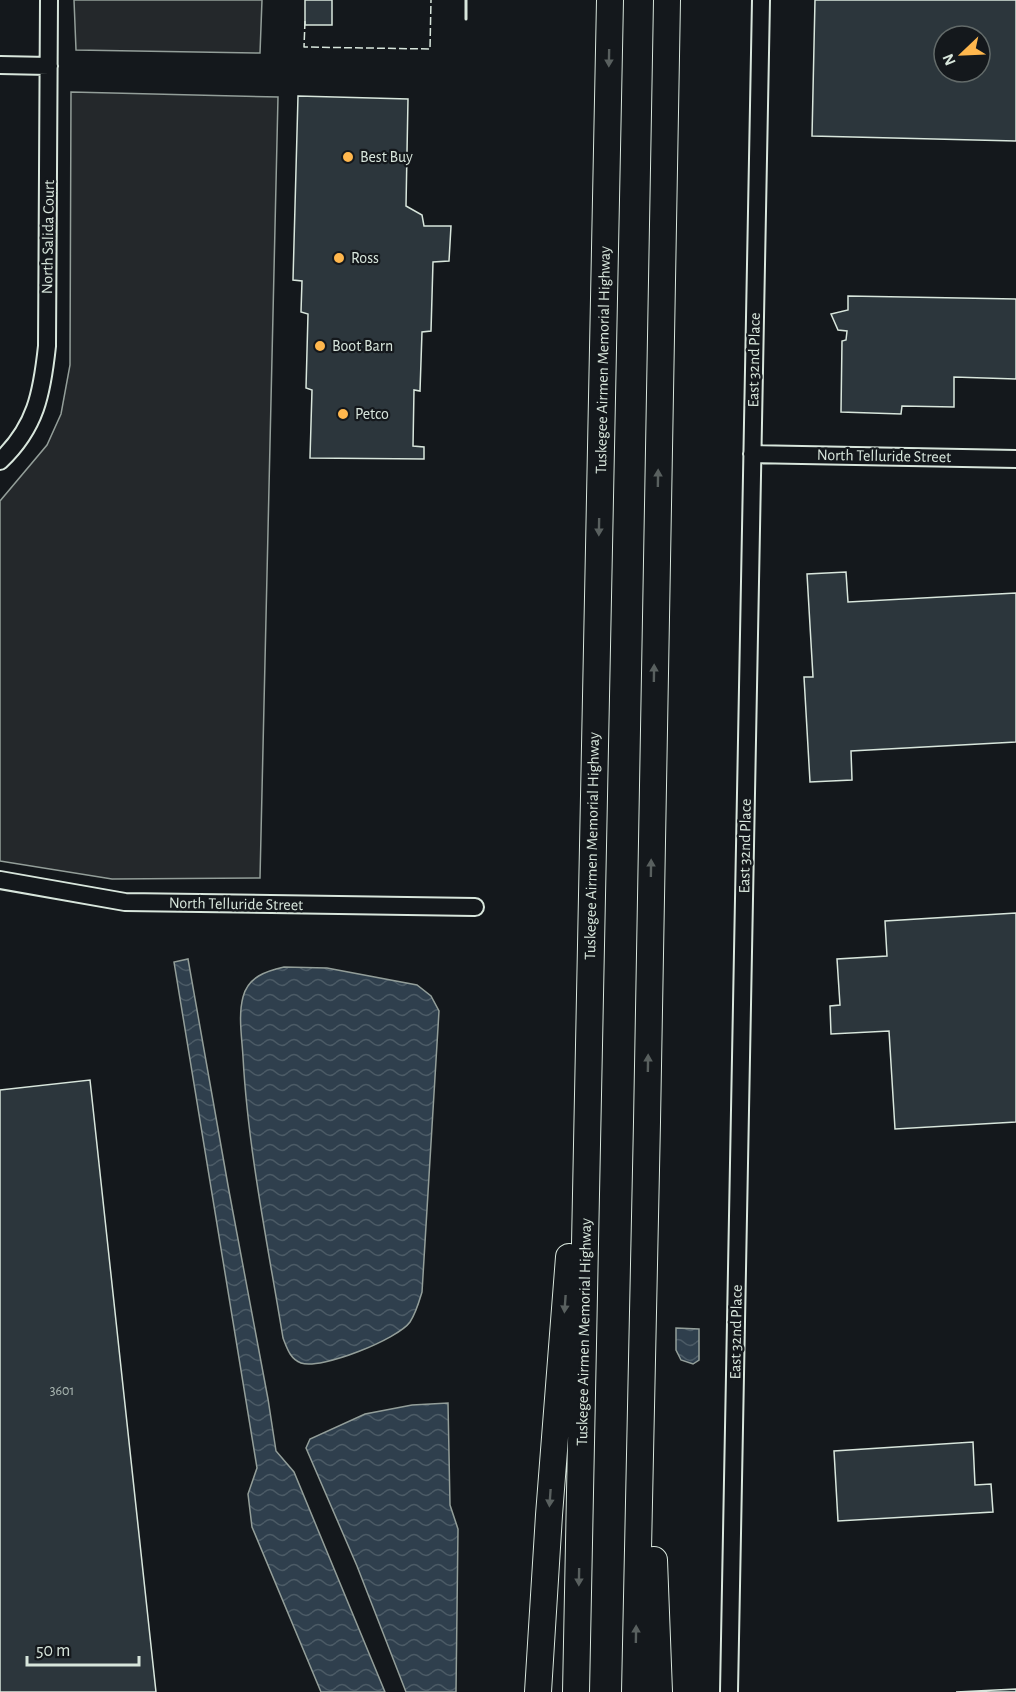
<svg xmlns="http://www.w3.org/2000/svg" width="1016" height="1692" font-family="'Alegreya Sans',sans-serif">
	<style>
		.parking { fill: #24282b; stroke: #939e99; stroke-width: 1.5 }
		.water { fill: url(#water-waves); stroke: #939e99; stroke-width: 1.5 }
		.building { fill: #2c363c; stroke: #d8e6dc; stroke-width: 1.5; fill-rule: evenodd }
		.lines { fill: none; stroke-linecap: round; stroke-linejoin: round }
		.minor-casing { stroke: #d8e6dc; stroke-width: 20 }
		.highway-casing { stroke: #d8e6dc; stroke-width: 28 }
		.minor { stroke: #14181c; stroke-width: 16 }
		.highway { stroke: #14181c; stroke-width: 26 }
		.fence { stroke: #d8e6dc; stroke-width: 1.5; stroke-dasharray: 8 3; stroke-linecap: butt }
		.wall { stroke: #d8e6dc; stroke-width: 3 }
		.oneway { fill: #59605f }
		.poi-dot { fill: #ffb74d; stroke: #14181c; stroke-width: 2 }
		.labels { text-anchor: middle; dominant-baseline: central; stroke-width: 4.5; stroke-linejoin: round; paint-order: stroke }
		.number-label { font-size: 14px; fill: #adbab4 }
		.poi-label { font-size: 16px; fill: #d8e6dc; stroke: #14181c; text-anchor: start }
		.street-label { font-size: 16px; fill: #d8e6dc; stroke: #14181c }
	</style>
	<defs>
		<pattern id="water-waves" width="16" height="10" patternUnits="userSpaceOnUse" patternTransform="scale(1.5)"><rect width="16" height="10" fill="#2f3f4d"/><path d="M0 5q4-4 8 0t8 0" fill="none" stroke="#4c5b66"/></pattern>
	</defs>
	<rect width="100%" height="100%" fill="#14181c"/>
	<path class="parking" d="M74 0H262L260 53 76 50Z
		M71 92 278 97 260 878 112 879 0 861V501L47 445 61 414 70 365Z"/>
	<path class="water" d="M188 959 229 1191 268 1399 276 1451 294 1472 385 1692H321L252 1527 248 1494 257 1468 174 962Z
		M284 967 327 968 417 985 431 996 439 1011 422 1292C419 1302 416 1313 410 1322 398 1339 321 1370 301 1363 290 1359 287 1348 283 1338 268 1246 248 1150 243 1057 242 1038 238 1016 243 997 248 977 266 971 284 967Z
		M676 1328 699 1329V1360L693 1364 681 1360 676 1350Z
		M448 1403 450 1505 458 1529 456 1692H406L357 1566 306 1448 310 1439 365 1414 412 1405Z"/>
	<path class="building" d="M305 0H332V25H305Z
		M815 0H1016V141L812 136ZM944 36H980V72H944Z
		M298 96 408 99 406 206 422 215 424 226H451L449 261 433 262 431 331 422 332 420 391 414 390 413 446 424 447V459L310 458 312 390 306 388 308 314 301 312 302 281 293 280Z
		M848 296 1016 299V379L954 377V407L902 406 901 414 841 412 842 341 846 340 847 331 838 330 831 314 848 310Z
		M846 572 848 602 1016 593V742L851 751 852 780 810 782 804 677H813L807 574Z
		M1016 913V1122L895 1129 889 1031 831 1034 830 1006 840 1005 837 959 887 956 885 921Z
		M90 1080 156 1692H0V1090Z
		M973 1442 975 1485 991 1484 993 1512 838 1521 834 1451Z
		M1016 1689V1692H956Z"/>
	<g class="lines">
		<defs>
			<path id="minor" d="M0 65 49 66
				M752 454 1016 459
				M0 461C36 427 42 393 47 346L49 0
				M0 880 125 902 475 907
				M729 1692 761 0"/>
			<path id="highway" d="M654 1560 659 1692
				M538 1692 549 1515 569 1257
				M576 1692 610 0
				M635 1692 647 1122 667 0"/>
		</defs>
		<use href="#minor" class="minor-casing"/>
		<use href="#highway" class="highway-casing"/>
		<use href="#minor" class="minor"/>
		<use href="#highway" class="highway"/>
		<path class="fence" d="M305 21 304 47 430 49 431 0"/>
		<path class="wall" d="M466 19V0"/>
	</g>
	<defs><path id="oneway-solid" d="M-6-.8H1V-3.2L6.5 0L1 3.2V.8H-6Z" transform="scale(1.5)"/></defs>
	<g class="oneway">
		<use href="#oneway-solid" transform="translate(609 58) rotate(91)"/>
		<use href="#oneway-solid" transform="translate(658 478) rotate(-89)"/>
		<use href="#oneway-solid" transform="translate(599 527) rotate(91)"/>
		<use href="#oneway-solid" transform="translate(654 673) rotate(-89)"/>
		<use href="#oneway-solid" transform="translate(651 868) rotate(-89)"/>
		<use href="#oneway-solid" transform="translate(648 1063) rotate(-89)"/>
		<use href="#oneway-solid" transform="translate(565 1304) rotate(94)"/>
		<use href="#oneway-solid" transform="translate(550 1498) rotate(94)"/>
		<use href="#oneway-solid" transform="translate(579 1577) rotate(91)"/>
		<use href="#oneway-solid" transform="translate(636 1634) rotate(-89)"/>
	</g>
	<g class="poi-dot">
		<circle cx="348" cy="157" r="6"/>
		<circle cx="339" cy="258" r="6"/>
		<circle cx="320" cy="346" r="6"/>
		<circle cx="343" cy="414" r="6"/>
	</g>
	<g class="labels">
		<g class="number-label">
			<text x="62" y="1391">3601</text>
		</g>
		<g class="poi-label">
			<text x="360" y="157">Best Buy</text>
			<text x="351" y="258">Ross</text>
			<text x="332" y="346">Boot Barn</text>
			<text x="355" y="414">Petco</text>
		</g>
		<g class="street-label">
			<text transform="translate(48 237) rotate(-89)">North Salida Court</text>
			<text transform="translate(603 360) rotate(-89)">Tuskegee Airmen Memorial Highway</text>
			<text transform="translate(754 360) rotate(-89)">East 32nd Place</text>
			<text transform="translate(884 456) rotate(1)">North Telluride Street</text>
			<text transform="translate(592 846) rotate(-89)">Tuskegee Airmen Memorial Highway</text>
			<text transform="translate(745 846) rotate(-89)">East 32nd Place</text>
			<text transform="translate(236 904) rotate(1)">North Telluride Street</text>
			<text transform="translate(584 1332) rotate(-89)">Tuskegee Airmen Memorial Highway</text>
			<text transform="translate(736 1332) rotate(-89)">East 32nd Place</text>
		</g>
	</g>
	<g transform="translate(962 54) rotate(247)"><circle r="28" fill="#14181c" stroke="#626a69" stroke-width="1.5"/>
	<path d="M0-4.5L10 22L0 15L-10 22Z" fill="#ffb74d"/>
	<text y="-9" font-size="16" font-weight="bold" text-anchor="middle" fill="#d8e6dc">N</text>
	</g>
	<path d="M27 1656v9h112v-9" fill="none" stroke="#d8e6dc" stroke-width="3"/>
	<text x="36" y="1656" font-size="18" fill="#d8e6dc" stroke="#14181c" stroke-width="4.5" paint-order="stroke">50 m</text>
</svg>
